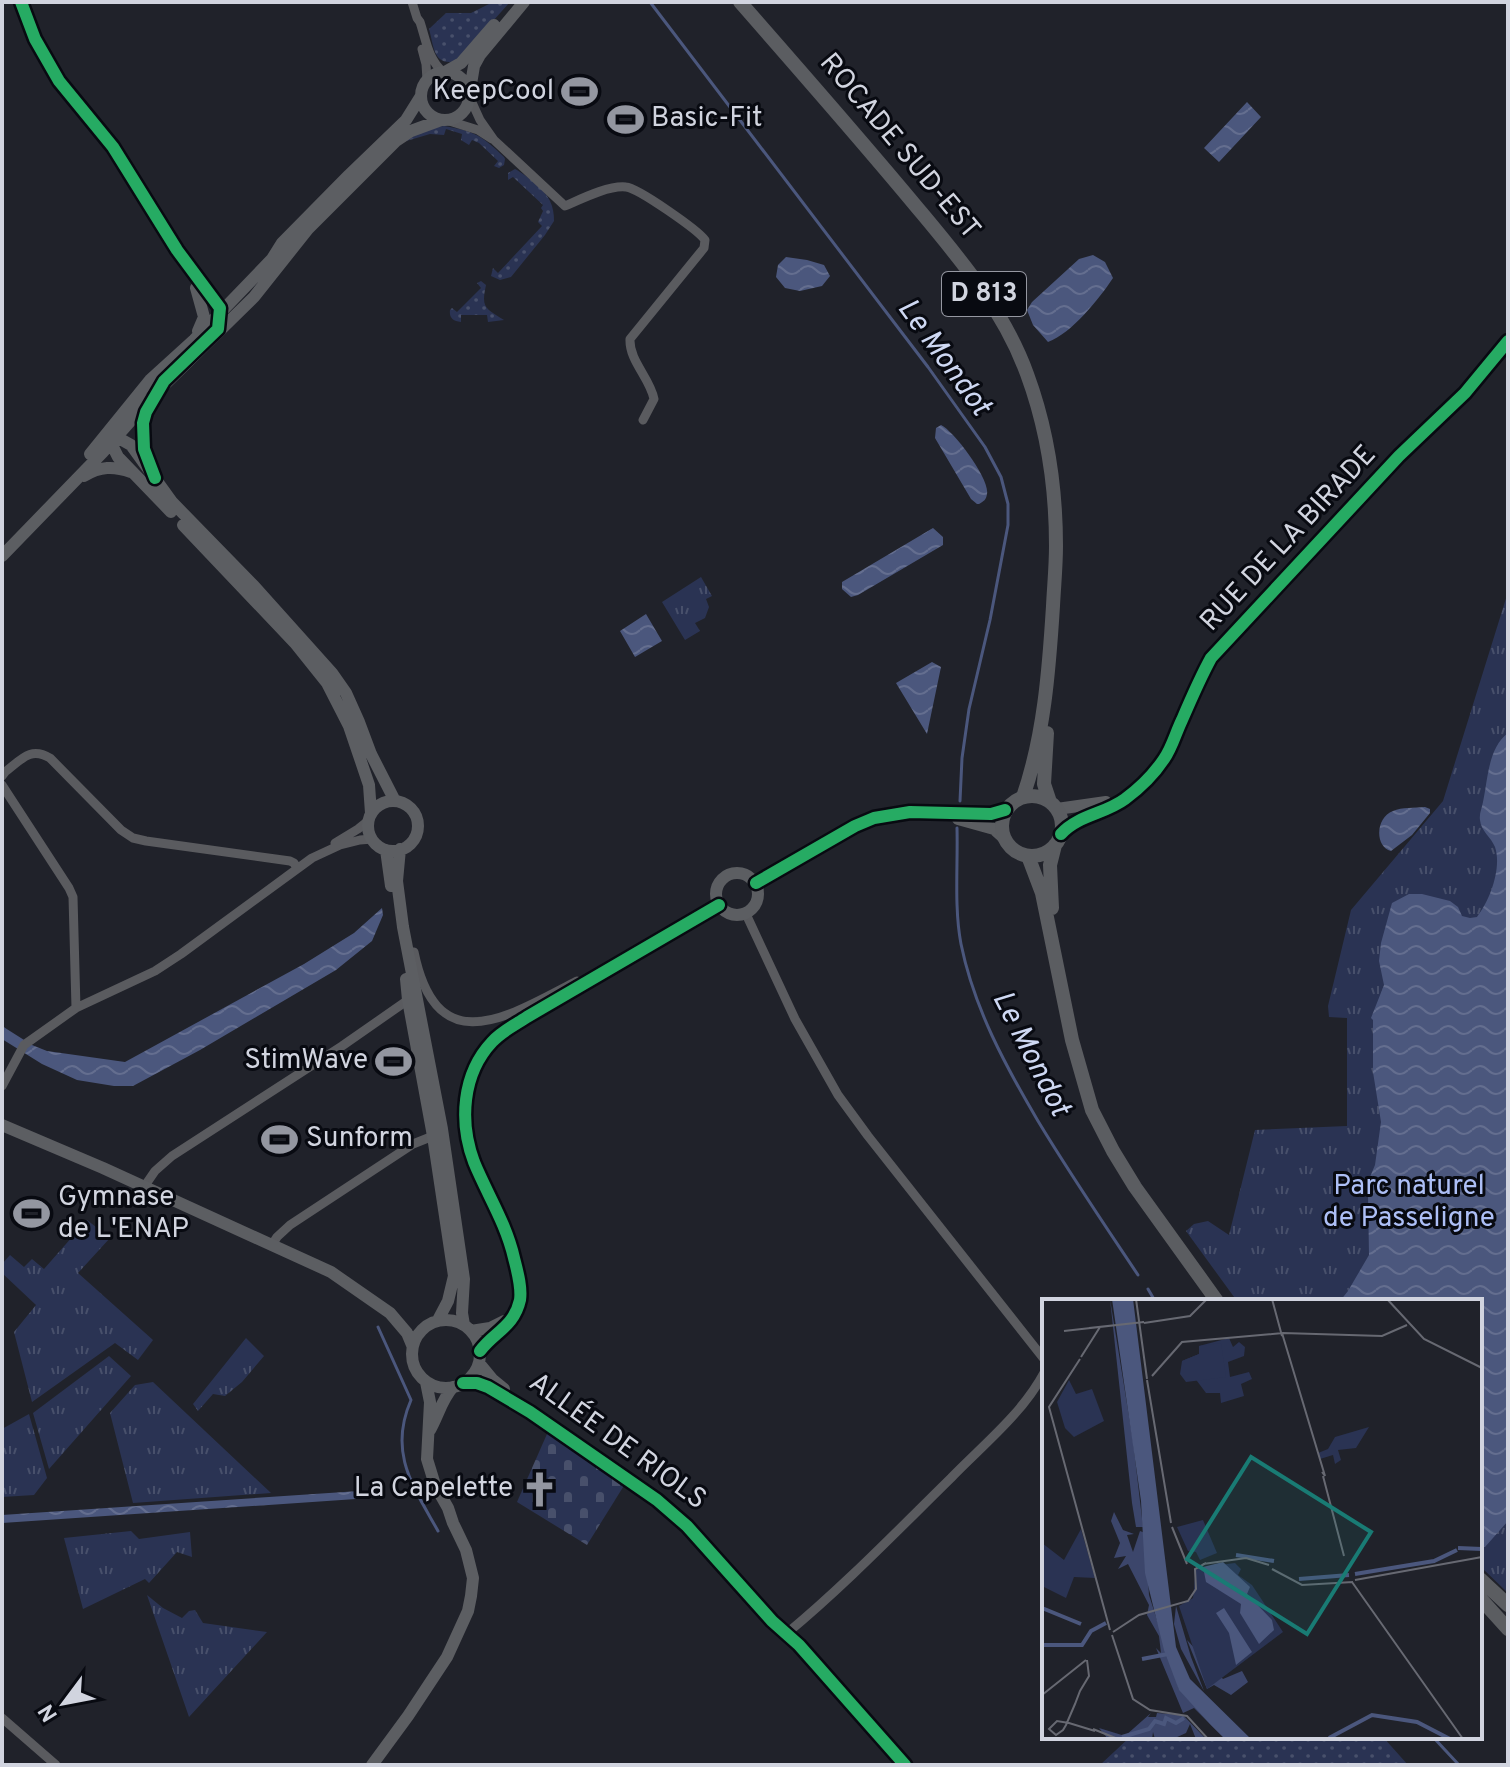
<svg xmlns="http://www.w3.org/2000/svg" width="1510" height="1767" font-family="Overpass,sans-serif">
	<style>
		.grass { fill: url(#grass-dots) }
		.cemetery { fill: url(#cemetery-stones) }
		.park { fill: url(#park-tufts) }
		.water { fill: url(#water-waves) }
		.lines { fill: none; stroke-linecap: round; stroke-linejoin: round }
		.stream { stroke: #4b577d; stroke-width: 3 }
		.street { stroke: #5a5b5f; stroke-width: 9 }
		.secondary { stroke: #5c5e62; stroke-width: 12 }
		.primary { stroke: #5b5d61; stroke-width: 14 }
		.cycleway-casing { stroke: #080a11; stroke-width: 17 }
		.cycleway { stroke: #26ab63; stroke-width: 12 }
		.labels { text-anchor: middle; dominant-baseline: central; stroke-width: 6; stroke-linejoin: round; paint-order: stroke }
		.shield { fill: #080a11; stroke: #9597a1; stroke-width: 2 }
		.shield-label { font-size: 26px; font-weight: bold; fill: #d1d4df }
		.poi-label { font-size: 28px; fill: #d1d4df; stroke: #080a11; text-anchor: end }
		.street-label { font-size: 28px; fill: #d1d4df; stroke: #080a11 }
		.park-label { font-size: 28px; fill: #adbff6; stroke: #080a11 }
		.water-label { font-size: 30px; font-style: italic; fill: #ced8f3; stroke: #080a11 }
		.inset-river { fill: none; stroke: #4b577d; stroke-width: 4 }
		.inset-road { fill: none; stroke: #676972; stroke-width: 2 }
		.view { fill: #197b74; fill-opacity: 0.15; stroke: #197b74; stroke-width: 4 }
		.inset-edge { fill: none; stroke: #d1d4df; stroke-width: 4 }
	</style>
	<defs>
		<pattern id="grass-dots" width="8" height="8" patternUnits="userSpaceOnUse" patternTransform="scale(2)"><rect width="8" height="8" fill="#2a3353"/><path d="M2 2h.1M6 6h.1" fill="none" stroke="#48506b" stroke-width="1.8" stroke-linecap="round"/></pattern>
		<pattern id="cemetery-stones" width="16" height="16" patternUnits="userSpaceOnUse" patternTransform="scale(2)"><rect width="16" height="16" fill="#2a3353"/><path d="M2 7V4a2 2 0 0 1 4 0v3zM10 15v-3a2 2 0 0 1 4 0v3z" fill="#48506b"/></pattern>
		<pattern id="park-tufts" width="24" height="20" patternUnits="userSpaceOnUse" patternTransform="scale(2)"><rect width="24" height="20" fill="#2a3353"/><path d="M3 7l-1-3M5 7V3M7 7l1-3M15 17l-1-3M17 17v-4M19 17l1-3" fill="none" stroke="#48506b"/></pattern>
		<pattern id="water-waves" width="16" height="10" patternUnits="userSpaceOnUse" patternTransform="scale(2)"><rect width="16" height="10" fill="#4b577d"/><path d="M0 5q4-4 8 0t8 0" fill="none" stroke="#646e8f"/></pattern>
	</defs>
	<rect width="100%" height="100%" fill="#20222a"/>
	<path class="grass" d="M493 2H510L457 61C433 67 434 46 429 29L446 13H471Z
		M444 126C475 131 482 136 504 157L505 159 504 165 499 168 494 166 498 161 479 143 472 140 469 145 461 140 462 134 446 129 444 135 430 134 403 142 428 128Z
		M515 169C525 174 546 191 550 201 553 207 554 214 554 221L545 235 511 277 500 280 491 276 493 268 498 273 542 226 538 222 543 211 541 208 543 205 513 177 508 180V173Z
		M481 281 486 285C481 308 485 308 504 320L488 322 487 315H461V322C453 321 449 318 450 310L452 308 457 312 481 288 477 283Z
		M1130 1737H1383L1408 1765H1100Z"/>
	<path class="cemetery" d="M552 1433 625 1484 587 1545 517 1502 547 1434Z"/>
	<path class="park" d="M701 577 712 596 706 599 709 607 705 618 695 623 700 631 685 640 662 602Z
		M1508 592V1593L1480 1566V1301H1237L1186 1231 1194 1224 1208 1221 1229 1235 1255 1130 1347 1126V1018L1329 1017 1328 1006 1351 910 1443 801Z
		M87 1220 110 1238 78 1273 153 1340 138 1360 115 1343 32 1402 14 1332 36 1305 2 1273V1264L10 1255 24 1267 32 1259 44 1269Z
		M246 1338 264 1356 242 1382 225 1396 213 1394 198 1411 193 1404Z
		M109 1356 131 1376 49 1469 33 1413Z
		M153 1382 271 1493 133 1503 110 1413 135 1385Z
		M29 1414 47 1478 34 1495 2 1497V1429Z
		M131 1531 139 1539 190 1532 192 1557 177 1552 149 1583 145 1579 83 1609 64 1538Z
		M147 1595 163 1608 182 1618 189 1611 195 1610 203 1623 267 1632 189 1717Z"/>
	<path class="water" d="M1247 102 1261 117 1219 162 1204 148Z
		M1093 255 1105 262 1113 278C1099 299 1072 333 1048 342L1033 325 1027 310 1032 302 1079 259Z
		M786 257 807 260 824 265 830 276 822 286 800 291 785 288 776 277 778 265Z
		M941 425C954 431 990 479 987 494 986 500 984 501 979 504H977L971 499 935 438 936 428Z
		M933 528 943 537V545L858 595 851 597 842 589V582Z
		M646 614 662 641 635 657 620 631Z
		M932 662 941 667 927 734 896 683Z
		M1508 733V1521L1485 1547 1480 1544V1301H1340L1348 1291 1369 1255 1368 1193 1370 1177 1375 1165 1381 1122 1373 1072V1020L1371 1018 1384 985 1379 961 1381 943 1392 903 1409 894H1422L1450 901 1458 907 1462 916 1470 918 1477 917C1490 900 1502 868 1495 847 1491 837 1481 831 1480 820 1479 814 1482 808 1483 802 1488 779 1488 748 1508 733Z
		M1425 807 1430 809V813L1412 835 1391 851C1374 846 1376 817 1393 811 1402 807 1415 808 1425 807Z
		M382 908 383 915 372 941 336 970 200 1050 133 1086H114L77 1080 42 1064 2 1039V1026L32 1045 47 1051 125 1062 304 964 354 933Z
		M359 1491 362 1496 361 1498 356 1499 2 1523V1515Z"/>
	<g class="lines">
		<path class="stream" d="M650 2 928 367 985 447 1001 477 1008 504V525L990 620 969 709 962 758 960 801
			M957 828C958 865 954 908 961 944 974 1008 1005 1065 1038 1121 1070 1174 1104 1224 1138 1275
			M1148 1289 1155 1301
			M378 1327 411 1400C388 1453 413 1486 438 1531
			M1433 1737 1459 1765"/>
		<path class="street" d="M412 2 417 18 420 22C426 40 428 59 443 72
			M422 49 426 64 427 80
			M470 98 480 120 494 140 565 206C581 199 609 185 626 187 638 188 698 230 705 240L704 248 630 339C629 361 650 378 654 399L643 420
			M446 120 478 130 492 139
			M2 776 5 772C21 760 30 746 50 758L121 830 133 838 146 841 290 861 294 863 297 868
			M2 785 69 888 73 897 76 1008
			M991 814 1005 810
			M335 843 358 829 368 821
			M746 914 795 1019 838 1095 868 1136 1044 1359
			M414 952C437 1064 509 1016 577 981
			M2 1086 24 1045 76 1008 155 971 181 954 312 858 340 845 360 840 372 839
			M144 1187 155 1171 172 1156 342 1046 408 1000
			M272 1245 277 1237 290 1225 413 1144 433 1136
			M786 1634C844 1586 897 1531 951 1478 983 1445 1022 1414 1044 1373
			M2 1718 56 1765"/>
		<path class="secondary" d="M21 2 42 54 59 81 113 147 177 250 218 305 220 318
			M421 96a24 24 0 1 1 48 0a24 24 0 1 1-48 0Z
			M445 72 461 63 494 25
			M470 90 474 66 480 55 524 2
			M196 288 204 317 198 331
			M150 405C136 430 146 454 155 478
			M109 439 118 457 171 512
			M110 439 122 440 131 445 172 502 254 586 332 673 346 693 359 722 371 754 395 801
			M90 454 150 380 194 340 272 259 282 243 349 175 406 120 421 96
			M84 476C100 466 114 466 131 472
			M183 525 295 643 327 683 349 726 369 785 371 813
			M2 556 103 452 151 398 254 297 308 229 396 141 411 131 441 120
			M368 826a25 25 0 1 1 50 0a25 25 0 1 1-50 0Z
			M1057 809 1106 802
			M958 819 994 829 1004 838
			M1061 834C1078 815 1105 814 1125 799 1140 788 1154 774 1164 759 1172 748 1176 732 1182 720 1191 699 1200 678 1211 658L1399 456 1465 393 1508 341
			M400 849 397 881 403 927 442 1129 464 1279 462 1313 464 1325
			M386 850 391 886
			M716 894a21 21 0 1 1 42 0a21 21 0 1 1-42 0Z
			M756 883 855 826 874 818 910 812 991 814
			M406 979 408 1000 433 1136 454 1276 448 1301 438 1320
			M2 1125 103 1168 331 1272 390 1313 407 1333 412 1345
			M412 1354a34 34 0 1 1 68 0a34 34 0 1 1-68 0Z
			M471 1331 490 1328 504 1321
			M480 1351C494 1332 514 1327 520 1300 522 1287 517 1270 514 1258 506 1223 487 1194 474 1162 459 1122 462 1074 492 1042 502 1031 515 1025 527 1017L719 905
			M479 1363 493 1380 504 1389
			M463 1383H477L488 1387 530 1412 657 1500 687 1526 772 1621 799 1645 905 1765
			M430 1430C438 1416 442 1399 453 1387
			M372 1765 408 1716 447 1657 468 1611 471 1596 473 1578 466 1550 453 1523 448 1508 435 1485 427 1459 430 1402 426 1382"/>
		<path class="primary" d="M740 2C797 67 854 132 910 199 954 252 1003 307 1027 374 1047 428 1056 488 1056 546 1056 566 1054 586 1053 606 1049 670 1044 736 1023 797
			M1047 733 1044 784 1050 802
			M1002 826a30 30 0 1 1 60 0a30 30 0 1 1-60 0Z
			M1028 856 1042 893 1072 1040 1092 1110 1113 1151 1135 1187 1217 1301
			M1052 908 1050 865 1055 845
			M1480 1579 1508 1605
			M1480 1598 1508 1629"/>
		<defs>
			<path id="cycleway" d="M21 2 35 39 59 81 113 147 177 250 220 308 218 329 164 381 146 412 143 423 144 449 155 478
				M1061 834C1078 815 1105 814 1125 799 1140 788 1154 774 1164 759 1172 748 1176 732 1182 720 1191 699 1200 678 1211 658L1399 456 1465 393 1508 341
				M756 883 855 826 874 818 910 812 991 814 1005 810
				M480 1351C494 1332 514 1327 520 1300 522 1287 517 1270 514 1258 506 1223 487 1194 474 1162 459 1122 462 1074 492 1042 502 1031 515 1025 527 1017L719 905
				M463 1383H477L488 1387 530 1412 657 1500 687 1526 772 1621 799 1645 905 1765"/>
		</defs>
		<use href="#cycleway" class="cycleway-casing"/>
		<use href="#cycleway" class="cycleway"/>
	</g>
	<defs>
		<symbol id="stadium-bare" viewBox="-9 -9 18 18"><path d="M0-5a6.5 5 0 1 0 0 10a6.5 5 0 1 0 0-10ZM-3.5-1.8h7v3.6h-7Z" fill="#9396a0" stroke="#080a11" stroke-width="2.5" paint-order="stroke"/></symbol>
		<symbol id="church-bare" viewBox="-9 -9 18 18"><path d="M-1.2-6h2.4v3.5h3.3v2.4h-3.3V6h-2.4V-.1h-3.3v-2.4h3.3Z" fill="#9396a0" stroke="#080a11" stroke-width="2.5" paint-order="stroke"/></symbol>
	</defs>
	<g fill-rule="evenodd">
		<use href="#stadium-bare" x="554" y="66" width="51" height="51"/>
		<use href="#stadium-bare" x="600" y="94" width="51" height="51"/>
		<use href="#stadium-bare" x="368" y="1036" width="51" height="51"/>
		<use href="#stadium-bare" x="254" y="1114" width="51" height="51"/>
		<use href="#stadium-bare" x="6" y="1188" width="51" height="51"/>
		<use href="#church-bare" x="514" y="1464" width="51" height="51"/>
	</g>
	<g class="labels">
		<rect class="shield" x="942" y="272" width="84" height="44" rx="6"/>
		<g class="shield-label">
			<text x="984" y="294">D 813</text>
		</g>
		<g class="poi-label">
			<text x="554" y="92">KeepCool</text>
			<text x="651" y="119" text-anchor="start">Basic-Fit</text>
			<text x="368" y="1061">StimWave</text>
			<text x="306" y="1139" text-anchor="start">Sunform</text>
			<text x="58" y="1198" text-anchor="start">Gymnase<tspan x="58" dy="32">de L'ENAP</tspan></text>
			<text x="513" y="1489">La Capelette</text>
		</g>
		<g class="street-label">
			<text transform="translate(899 147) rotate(50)">ROCADE SUD-EST</text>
			<text transform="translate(1289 539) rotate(-47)">RUE DE LA BIRADE</text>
			<text transform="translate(617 1442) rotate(36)">ALLÉE DE RIOLS</text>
		</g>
		<g class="park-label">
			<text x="1409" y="1187">Parc naturel<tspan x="1409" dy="32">de Passeligne</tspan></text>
		</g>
		<g class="water-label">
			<text transform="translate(943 358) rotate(54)">Le Mondot</text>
			<text transform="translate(1030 1054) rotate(63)">Le Mondot</text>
		</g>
	</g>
	<g transform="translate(1042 1299)">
		<rect width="440" height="440" fill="#20222a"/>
		<path d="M327 128 314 149 296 151 299 161 293 165 291 156 278 160 276 154 286 150 293 138ZM161 221 175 254 158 261 154 253 146 252 135 228Z" fill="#2a3353"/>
		<path d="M68 0 91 142 101 228H94L90 204ZM72 213 81 231 92 235 85 236 91 253 98 232 103 234 107 296 137 390 183 440 152 409 141 414 114 349 119 354 117 337 105 316 107 306 86 265 76 270 84 257 72 259 78 244 69 222ZM134 307 149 358 162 392 139 350 132 325ZM145 341 181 380 200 372 206 383 189 396 172 386 165 390ZM109 414 106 418H114L115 414 141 416 164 440H154L148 425 144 434 133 439 113 440 111 433 110 440H66L57 429 83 437Z" fill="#3c466b"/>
		<path d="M187 39 191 48 197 43 203 48 202 57 186 63 188 78 207 73 210 80 199 85 202 97 179 104 178 94H164L140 62 157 55V47ZM193 264 199 270 196 276 210 286 241 333 165 390 137 307 151 299 154 269Z" fill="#2a3353"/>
		<path d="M179 44 184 78 144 83 138 75 140 62 157 55V47ZM27 81 34 95 50 90 62 122 32 138 23 129 15 103ZM39 230 53 279 32 278 24 299 0 287V244L22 261Z" fill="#2a3353"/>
		<path d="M70 0H91L134 348 148 380 209 440H183L168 425 137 391 122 351 103 274 99 202ZM181 263 208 288 205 295 230 321 232 331 217 345 198 314 199 305 164 283 161 268ZM182 309 210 353 194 366 187 334 174 314Z" fill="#4b577d"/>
		<path class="inset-river" d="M416 249 440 250M194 256 232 262M313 275 392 262 415 251M257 280 307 276M0 309 39 325M0 346H40L49 332 64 324M100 360 126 355M80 438 107 430 113 422 122 425 124 419 134 424 142 419M287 439 330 416 375 423 408 440"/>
		<path class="inset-road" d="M94 0 105 80M230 0 240 37M345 0 382 40 440 69M102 24 148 17 165 0M22 32 102 23 47 29M240 34 283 177 280 173M39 58 58 28M38 60 7 108 68 331M110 77 140 43 241 34 340 37 365 26M105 81 129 224M281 177 302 257M130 228 145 265M161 265 204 259 227 266M230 270 260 286 311 283M313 281 440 258M310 283 421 440M71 333 97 316 146 302 154 290 153 270 164 264M70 336 91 400 108 411 145 417 166 440M45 361 47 377 38 392 33 405 24 426 21 431 14 436 7 430 15 422 27 424 53 432M0 396 44 361M51 430 76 440"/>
		<path class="view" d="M209 158 329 233 265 335 145 260Z"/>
		<rect width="440" height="440" class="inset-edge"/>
	</g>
	<rect width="1510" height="1767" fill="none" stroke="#d1d4df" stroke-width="8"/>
	<g transform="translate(64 1703) rotate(238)" stroke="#080a11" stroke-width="6" paint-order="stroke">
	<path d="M0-6L14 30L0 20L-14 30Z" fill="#d1d4df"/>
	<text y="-12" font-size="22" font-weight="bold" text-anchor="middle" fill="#d1d4df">N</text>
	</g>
</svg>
